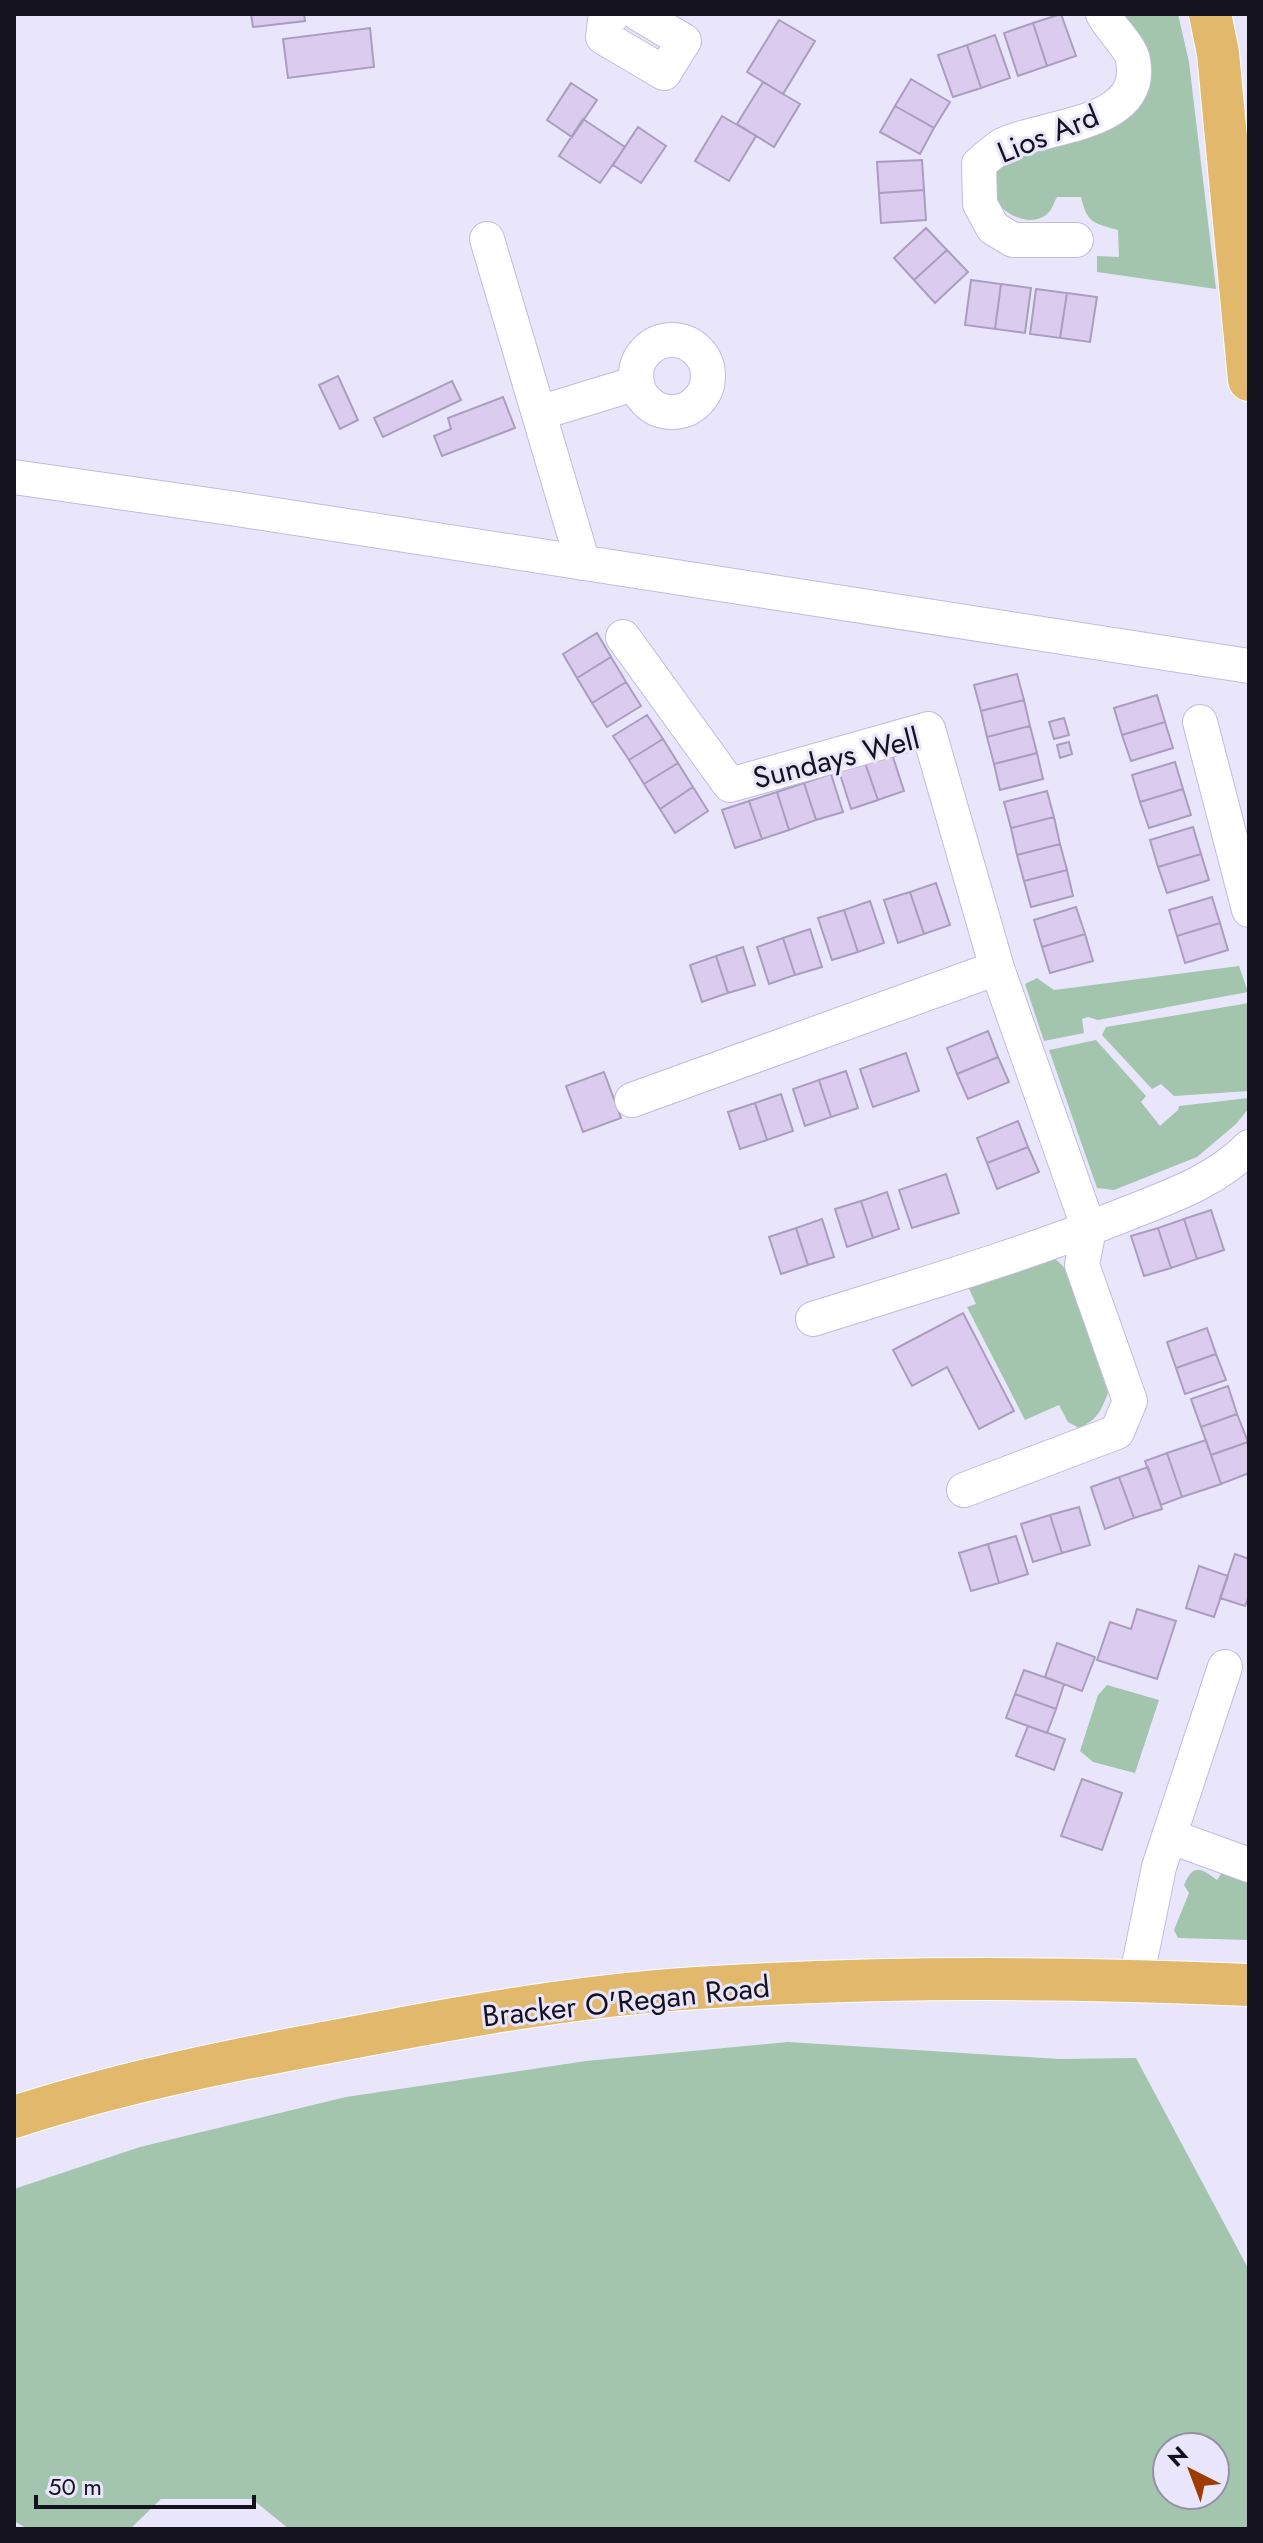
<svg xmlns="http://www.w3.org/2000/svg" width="1263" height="2543" font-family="Jost,sans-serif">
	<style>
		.green { fill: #a3c4ad; fill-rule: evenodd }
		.building { fill: #dbccef; stroke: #ab9dbe; stroke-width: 2 }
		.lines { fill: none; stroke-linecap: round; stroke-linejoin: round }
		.minor-casing { stroke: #c1bbde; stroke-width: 36 }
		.major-casing { stroke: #fff; stroke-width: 44 }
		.minor { stroke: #fff; stroke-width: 34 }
		.major { stroke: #e2b96c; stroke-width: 42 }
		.labels { text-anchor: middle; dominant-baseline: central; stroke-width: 6; stroke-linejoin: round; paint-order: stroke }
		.street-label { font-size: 30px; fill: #15121f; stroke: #e9e6fc }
	</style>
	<rect width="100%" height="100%" fill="#e9e6fc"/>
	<path class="green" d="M1119 14H1178L1189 62 1216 289 1097 272V256L1119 257 1118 230C1093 223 1087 223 1081 197H1057C1054 202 1052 210 1048 213 1029 232 991 209 991 185 991 176 996 164 998 154L1123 108Z
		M1239 966 1248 992 1098 1020 1088 1017 1082 1019 1084 1033 1044 1041 1025 984 1037 978 1054 990Z
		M1249 1003V1091L1174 1096 1161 1084 1152 1089 1102 1035 1106 1027Z
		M1096 1040 1146 1096 1141 1102 1160 1126 1178 1110 1179 1106 1249 1098V1108L1236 1124 1197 1157 1114 1190 1097 1188 1049 1050Z
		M1054 1258 1065 1268 1108 1393C1101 1411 1097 1420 1079 1428L1068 1422 1059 1405 1025 1420 967 1307 976 1304 965 1280Z
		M1107 1685 1159 1700 1135 1773 1093 1762 1080 1751 1098 1695Z
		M1225 1868 1249 1877V1940L1178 1938 1174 1930 1189 1893 1184 1885C1193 1864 1200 1867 1217 1880Z
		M788 2042 1059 2059 1136 2058 1249 2270V2529H289L252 2499H161L130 2529H28L14 2521V2189L140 2147 346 2097 586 2061ZM1215 2447V2495H1167V2447Z"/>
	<path class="building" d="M251 14H304L305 21 253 27Z
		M1061 14 1076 56 1047 66 1033 23Z
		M779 20 815 41 783 94 747 72Z
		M1033 23 1047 66 1018 76 1004 33Z
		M370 28 374 67 288 78 283 39Z
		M995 35 1010 78 981 88 967 45Z
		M967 45 981 88 953 97 938 55Z
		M911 79 950 102 934 128 895 106Z
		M763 82 800 104 774 147 737 124Z
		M571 83 597 100 572 137 547 120Z
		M895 106 934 128 920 154 880 132Z
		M722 116 756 136 729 181 695 161Z
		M583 119 625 147 600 183 559 156Z
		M638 127 666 146 641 183 613 165Z
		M922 160 924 190 879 193 877 162Z
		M924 190 926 220 881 223 879 193Z
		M926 228 947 250 914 280 894 258Z
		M947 250 968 272 935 303 914 280Z
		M971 280 1001 284 995 329 965 325Z
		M1001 284 1031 288 1025 333 995 329Z
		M1036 289 1067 293 1060 338 1030 334Z
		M1067 293 1097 297 1090 342 1060 338Z
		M338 376 358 420 340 429 319 385Z
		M452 381 461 400 383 437 374 418Z
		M503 397 515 428 442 456 434 436 451 429 448 418Z
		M597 633 611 657 577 678 563 654Z
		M611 657 626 682 592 703 577 678Z
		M1017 674 1024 700 981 711 974 685Z
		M626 682 641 706 607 727 592 703Z
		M1157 695 1165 722 1122 735 1114 708Z
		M1024 700 1030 726 987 737 981 711Z
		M647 715 663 739 629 760 613 736Z
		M1064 718 1069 735 1054 739 1049 722Z
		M1165 722 1173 748 1131 761 1122 735Z
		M1030 726 1037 753 994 764 987 737Z
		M663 739 678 763 644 784 629 760Z
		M1069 742 1072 754 1060 758 1057 745Z
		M1037 753 1043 779 1000 790 994 764Z
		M892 754 904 791 878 800 865 763Z
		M1175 762 1183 789 1140 802 1132 775Z
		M678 763 693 787 660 809 644 784Z
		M865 763 878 800 851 809 839 771Z
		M831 774 843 812 816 820 804 783Z
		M804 783 816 820 789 830 777 792Z
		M693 787 708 811 675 833 660 809Z
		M1183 789 1191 815 1149 828 1140 802Z
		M1047 791 1054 817 1011 828 1004 802Z
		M777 792 789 830 762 839 749 801Z
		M749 801 762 839 735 848 722 810Z
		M1054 817 1060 844 1017 855 1011 828Z
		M1193 827 1201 854 1158 867 1150 840Z
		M1060 844 1067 870 1024 881 1017 855Z
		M1201 854 1209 880 1167 893 1158 867Z
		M1067 870 1073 896 1031 907 1024 881Z
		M936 883 950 925 924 934 910 892Z
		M910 892 924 934 898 943 884 900Z
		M1212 897 1220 923 1177 936 1169 910Z
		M870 901 884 943 858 952 844 910Z
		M1076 907 1085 934 1042 947 1034 920Z
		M844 910 858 952 832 960 818 918Z
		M1220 923 1228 950 1185 963 1177 936Z
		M810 929 822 967 795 975 783 938Z
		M1085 934 1093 961 1050 973 1042 947Z
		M783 938 795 975 769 984 757 947Z
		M743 947 755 985 728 993 716 956Z
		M716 956 728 993 702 1002 690 965Z
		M988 1031 998 1057 957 1074 947 1048Z
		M906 1053 919 1091 873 1107 860 1069Z
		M998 1057 1009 1082 968 1099 957 1074Z
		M846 1071 858 1108 831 1117 819 1080Z
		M604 1072 621 1118 583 1132 566 1086Z
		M819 1080 831 1117 805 1126 793 1089Z
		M781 1094 793 1131 767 1140 755 1103Z
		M755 1103 767 1140 740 1149 728 1112Z
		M1018 1121 1028 1147 987 1163 977 1138Z
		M1028 1147 1039 1172 997 1189 987 1163Z
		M946 1174 959 1213 912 1228 899 1190Z
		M887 1192 899 1229 873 1238 861 1201Z
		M861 1201 873 1238 847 1247 835 1209Z
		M1211 1210 1224 1250 1197 1259 1184 1219Z
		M822 1219 834 1257 808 1265 796 1228Z
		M1184 1219 1197 1259 1171 1268 1158 1228Z
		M796 1228 808 1265 781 1274 769 1237Z
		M1158 1228 1171 1268 1144 1276 1131 1236Z
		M963 1313 1014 1411 979 1429 947 1367 912 1386 893 1350Z
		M1207 1328 1216 1354 1176 1368 1167 1342Z
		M1216 1354 1226 1380 1185 1394 1176 1368Z
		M1228 1386 1237 1414 1201 1427 1191 1399Z
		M1237 1414 1248 1442 1211 1455 1201 1427Z
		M1206 1440 1221 1484 1182 1497 1167 1453Z
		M1248 1442 1249 1473 1221 1484 1211 1455Z
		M1167 1453 1182 1497 1161 1505 1145 1461Z
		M1148 1467 1162 1509 1134 1518 1119 1477Z
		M1119 1477 1134 1518 1105 1529 1091 1487Z
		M1079 1507 1090 1545 1062 1553 1050 1515Z
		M1050 1515 1062 1553 1033 1562 1021 1524Z
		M1016 1536 1028 1574 999 1583 988 1544Z
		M988 1544 999 1583 971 1591 959 1553Z
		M1235 1554 1249 1559V1596L1245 1606 1220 1598Z
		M1199 1566 1228 1576 1214 1617 1186 1608Z
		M1137 1609 1176 1621 1157 1679 1097 1660 1110 1622 1131 1629Z
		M1057 1643 1095 1657 1082 1691 1045 1677Z
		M1024 1670 1064 1684 1056 1709 1015 1694Z
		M1015 1694 1056 1709 1047 1733 1006 1718Z
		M1028 1726 1065 1739 1054 1770 1016 1756Z
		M1082 1779 1122 1793 1102 1850 1061 1836Z"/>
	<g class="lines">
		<defs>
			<path id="minor" d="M614 14 605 20 603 37 664 73 684 41 639 14
				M487 239 583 563
				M1076 240H1013L993 228 980 204 979 164C986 158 995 150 1003 145 1042 125 1146 127 1133 60 1131 47 1110 28 1103 14
				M636 376a36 36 0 1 1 72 0a36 36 0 1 1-72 0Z
				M539 413 637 383
				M14 477 237 509 1249 666
				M623 637 730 785 928 729 997 968 1089 1229 1082 1265 1130 1401 1117 1432 964 1490
				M1200 722 1249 910
				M632 1100 997 968
				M813 1319C918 1286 1024 1255 1126 1214 1169 1197 1216 1181 1249 1147
				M1169 1836 1249 1865
				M1136 1980 1159 1867 1225 1667"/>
			<path id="major" d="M1210 14 1218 53 1249 380
				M14 2117C113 2085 217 2063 319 2044 444 2020 570 1996 697 1988 881 1976 1065 1977 1249 1985"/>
		</defs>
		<use href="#minor" class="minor-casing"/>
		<use href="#major" class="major-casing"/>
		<use href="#minor" class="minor"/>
		<use href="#major" class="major"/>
	</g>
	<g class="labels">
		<g class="street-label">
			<text transform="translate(1048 134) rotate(-22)">Lios Ard</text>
			<text transform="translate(836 758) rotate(-14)">Sundays Well</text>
			<text transform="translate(626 2001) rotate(-6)">Bracker O'Regan Road</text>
		</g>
	</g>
	<rect width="1263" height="2543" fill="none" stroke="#15121f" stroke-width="32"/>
	<g transform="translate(1191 2471) rotate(318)"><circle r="38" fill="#e9e6fc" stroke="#9491a4" stroke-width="2"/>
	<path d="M0-6L14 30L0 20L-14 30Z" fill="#9e3b00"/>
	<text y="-12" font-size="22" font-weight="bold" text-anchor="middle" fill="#15121f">N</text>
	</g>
	<path d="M36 2495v12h218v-12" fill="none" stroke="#15121f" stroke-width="4"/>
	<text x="48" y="2495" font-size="24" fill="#15121f" stroke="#e9e6fc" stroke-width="6" paint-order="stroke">50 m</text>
</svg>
